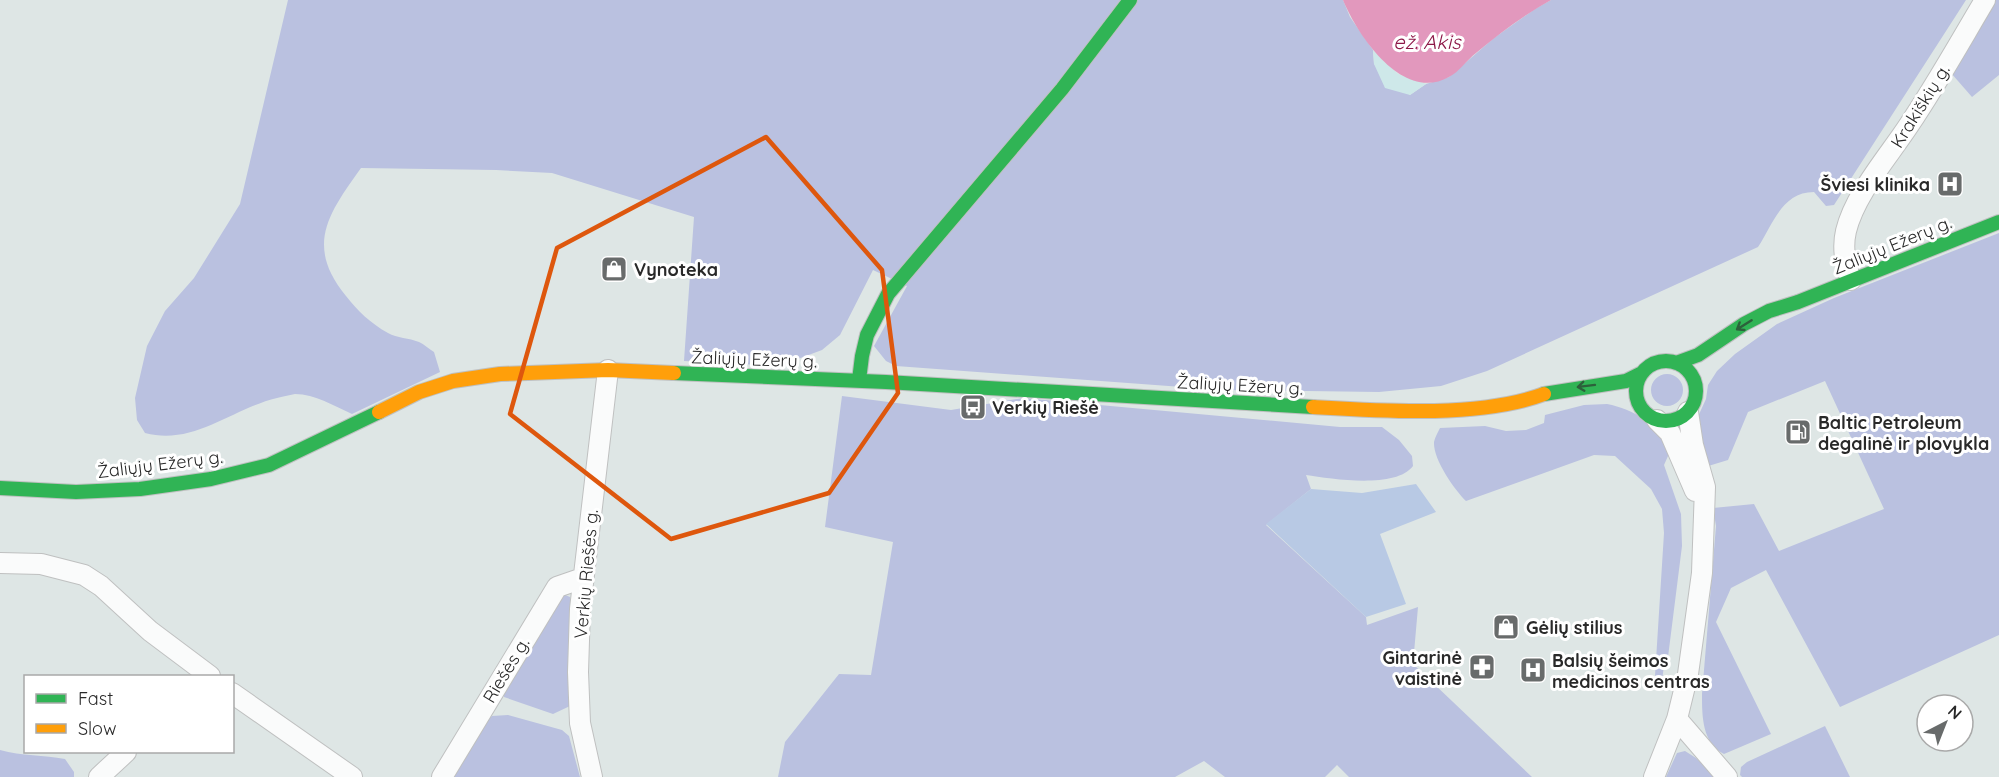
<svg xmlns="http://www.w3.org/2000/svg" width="1999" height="777" font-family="Quicksand,sans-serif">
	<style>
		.green { fill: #bac1e0 }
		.sand { fill: #cee8e9 }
		.pitch { fill: #b8c9e4 }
		.water { fill: #e298bd }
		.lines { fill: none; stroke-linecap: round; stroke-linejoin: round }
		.street-casing { stroke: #bfc0c0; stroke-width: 22 }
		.fast-casing { stroke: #bfc0c0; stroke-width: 16 }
		.slow-casing { stroke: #bfc0c0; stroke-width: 16 }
		.street { stroke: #fafbfb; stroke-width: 20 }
		.fast { stroke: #30b455; stroke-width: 14 }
		.slow { stroke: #ff9f0a; stroke-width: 14 }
		.oneway { stroke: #2c613b }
		.marked { fill: none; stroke: #de570d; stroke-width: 4.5; stroke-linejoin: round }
		.labels { text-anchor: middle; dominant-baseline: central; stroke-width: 6; stroke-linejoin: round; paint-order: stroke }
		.street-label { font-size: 18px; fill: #292929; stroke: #fff }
		.poi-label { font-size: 18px; font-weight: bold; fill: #292929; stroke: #fff; text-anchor: start }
		.water-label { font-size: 20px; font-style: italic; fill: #8d1848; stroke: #fff }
	</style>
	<rect width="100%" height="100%" fill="#dee6e5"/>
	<path class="green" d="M288 0H1343L1350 17 1373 50 1374 64 1410 95 1426 84 1449 77 1494 38 1535 9 1551 0H1966L1834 205 1826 206 1814 192C1782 192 1773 224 1758 247L1487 371 1441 386 1379 392 1223 390 896 366 886 361 874 346 907 286 873 270 840 335 822 350 779 366 684 361 694 217 552 173 496 170 361 168C328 214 305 246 346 296 358 311 370 323 388 333 397 338 409 338 419 342 424 344 429 349 434 352L440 372 352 414C334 406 315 394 295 394 289 395 282 397 277 398 231 409 194 446 145 433L137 420 135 398 147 346 165 311 194 278 240 204Z
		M1996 0H1999V75L1972 97 1951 73Z
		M1999 233V635L1840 707 1766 570 1731 588 1716 622 1771 734 1724 754C1702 743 1702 716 1702 694L1716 526 1713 508 1754 504 1779 551 1884 509 1825 381 1748 412 1728 460 1705 467 1695 423 1706 399 1708 385 1717 371 1735 354 1777 324 1834 298Z
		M1651 390a16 16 0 1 1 32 0a16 16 0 1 1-32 0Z
		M842 396 951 410 1023 398 1340 427H1382L1399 440 1412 456 1413 466C1396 489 1332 479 1306 475L1311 489 1266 525 1366 617 1367 625 1418 607 1413 664 1532 777H1349L1337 765 1325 777H1225L1204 761 1175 777H778L785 742 839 674 871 675 893 542 825 527Z
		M1607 404C1634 409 1657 425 1672 447L1664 465 1681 514 1682 546 1668 657H1665L1662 681 1657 686 1655 676 1664 533 1662 509 1651 489 1615 456 1594 455 1466 501C1454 489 1433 459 1434 442 1435 437 1438 432 1440 428L1485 426 1506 431 1526 430 1544 423 1545 415 1584 405Z
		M560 593 570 597V706L553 714 504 697V685Z
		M508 715 562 730 569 736 580 777H452L483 723 492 716Z
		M1825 726 1850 777H1742L1740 775 1741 767 1747 762Z
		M0 750C22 756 44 755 65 759L74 772V777H0Z
		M1685 751 1696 758 1716 777H1666L1677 753Z"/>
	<path class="sand" d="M1373 50 1398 74 1426 84 1410 95 1385 88 1374 64Z"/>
	<path class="pitch" d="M1416 484 1436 512 1380 534 1406 604 1366 617 1266 524 1311 489 1362 493Z"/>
	<path class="water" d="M1343 0H1551C1524 15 1500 33 1476 53 1467 60 1459 72 1449 77 1403 103 1358 36 1343 0Z"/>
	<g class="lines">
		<defs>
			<path id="street" d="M1851 280C1845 264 1842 248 1846 231 1855 194 1888 157 1909 125 1936 85 1960 42 1985 0
				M1657 420 1670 433 1695 491
				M0 563 41 564 84 575 101 586 150 631 210 676
				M232 693 352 777
				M1677 719 1727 777
				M99 777 126 752
				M442 777 557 587 583 578
				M592 777 580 723 578 672 580 609 608 370
				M1654 777 1677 719 1688 674 1702 573 1705 487 1693 445 1688 412"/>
			<path id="fast" d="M1636 391a30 30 0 1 1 60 0a30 30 0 1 1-60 0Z
				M1676 363 1698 355 1744 324 1769 311 1798 302 1999 222
				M674 373 886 382 1313 407
				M859 380 862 356 867 335 888 294 1062 89 1130 0
				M1544 394 1626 381 1642 373
				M0 488 76 492 140 489 211 479 269 465 379 412"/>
			<path id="slow" d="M1313 407C1381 411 1480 418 1544 394
				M379 412 419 392 453 381 500 374 608 370 674 373"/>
		</defs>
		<use href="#street" class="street-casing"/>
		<use href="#fast" class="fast-casing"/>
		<use href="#slow" class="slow-casing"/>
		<use href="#street" class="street"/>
		<use href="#fast" class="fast"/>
		<use href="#slow" class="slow"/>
	</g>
	<defs><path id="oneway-shaft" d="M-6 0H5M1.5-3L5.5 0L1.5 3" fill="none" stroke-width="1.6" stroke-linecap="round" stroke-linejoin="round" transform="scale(1.5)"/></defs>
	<g class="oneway">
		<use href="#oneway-shaft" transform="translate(1744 325) rotate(148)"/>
		<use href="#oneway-shaft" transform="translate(1586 386) rotate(173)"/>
	</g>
	<path class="marked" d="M766 137 882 270 898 393 829 493 671 539 510 414 557 248Z"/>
	<defs>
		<symbol id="hospital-square" viewBox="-11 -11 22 22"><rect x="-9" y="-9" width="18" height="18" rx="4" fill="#686b6b" stroke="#fff"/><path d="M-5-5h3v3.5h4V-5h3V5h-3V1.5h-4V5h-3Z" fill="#fff"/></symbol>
		<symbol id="shop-square" viewBox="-11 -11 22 22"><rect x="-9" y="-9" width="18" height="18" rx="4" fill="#686b6b" stroke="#fff"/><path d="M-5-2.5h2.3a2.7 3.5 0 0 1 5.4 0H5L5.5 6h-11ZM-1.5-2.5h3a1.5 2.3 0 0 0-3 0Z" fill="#fff"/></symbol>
		<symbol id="bus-square" viewBox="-11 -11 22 22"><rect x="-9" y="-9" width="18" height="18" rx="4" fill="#686b6b" stroke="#fff"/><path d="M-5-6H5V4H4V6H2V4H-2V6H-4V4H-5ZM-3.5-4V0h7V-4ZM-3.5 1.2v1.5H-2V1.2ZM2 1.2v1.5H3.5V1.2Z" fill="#fff"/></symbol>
		<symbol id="fuel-square" viewBox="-11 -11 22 22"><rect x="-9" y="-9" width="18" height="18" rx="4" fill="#686b6b" stroke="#fff"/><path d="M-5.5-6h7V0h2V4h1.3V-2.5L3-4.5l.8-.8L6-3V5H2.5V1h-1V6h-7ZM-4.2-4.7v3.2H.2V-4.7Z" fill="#fff"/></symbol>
		<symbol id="pharmacy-square" viewBox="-11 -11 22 22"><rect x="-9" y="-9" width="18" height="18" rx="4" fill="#686b6b" stroke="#fff"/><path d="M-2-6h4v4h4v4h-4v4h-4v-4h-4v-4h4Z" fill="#fff"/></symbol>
	</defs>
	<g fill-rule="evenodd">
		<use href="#hospital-square" x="1935" y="169" width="30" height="30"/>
		<use href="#shop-square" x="599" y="254" width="30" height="30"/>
		<use href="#bus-square" x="958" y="392" width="30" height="30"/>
		<use href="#fuel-square" x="1783" y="417" width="30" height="30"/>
		<use href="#shop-square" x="1491" y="612" width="30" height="30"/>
		<use href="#pharmacy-square" x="1467" y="652" width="30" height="30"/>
		<use href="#hospital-square" x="1518" y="655" width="30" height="30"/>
	</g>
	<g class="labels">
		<g class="street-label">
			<text transform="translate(1920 106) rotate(-58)">Krakiškių g.</text>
			<text transform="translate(1892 245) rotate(-22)">Žaliųjų Ežerų g.</text>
			<text transform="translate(754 359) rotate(2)">Žaliųjų Ežerų g.</text>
			<text transform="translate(1240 385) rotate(3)">Žaliųjų Ežerų g.</text>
			<text transform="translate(160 464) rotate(-7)">Žaliųjų Ežerų g.</text>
			<text transform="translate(586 574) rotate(-85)">Verkių Riešės g.</text>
			<text transform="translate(506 670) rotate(-59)">Riešės g.</text>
		</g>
		<g class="poi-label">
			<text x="1930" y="184" text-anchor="end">Šviesi klinika</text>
			<text x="634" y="269">Vynoteka</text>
			<text x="992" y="407">Verkių Riešė</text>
			<text x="1818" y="422">Baltic Petroleum<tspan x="1818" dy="21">degalinė ir plovykla</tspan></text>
			<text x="1526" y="627">Gėlių stilius</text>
			<text x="1462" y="657" text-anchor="end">Gintarinė<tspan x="1462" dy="21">vaistinė</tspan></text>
			<text x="1552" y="660">Balsių šeimos<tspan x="1552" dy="21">medicinos centras</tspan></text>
		</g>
		<g class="water-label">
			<text x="1427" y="41">ež. Akis</text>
		</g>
	</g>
	<rect x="24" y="675" width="210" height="78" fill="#ffffff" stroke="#a9a9a9" stroke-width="1.5"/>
	<rect x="36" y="694" width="30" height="9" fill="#30b455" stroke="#a9a9a9" stroke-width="1.5"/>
	<text x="78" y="705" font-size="18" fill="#292929">Fast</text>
	<rect x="36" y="724" width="30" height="9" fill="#ff9f0a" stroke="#a9a9a9" stroke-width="1.5"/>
	<text x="78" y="735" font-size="18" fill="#292929">Slow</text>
	<g transform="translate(1945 723) rotate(42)"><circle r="28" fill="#ffffff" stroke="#a9a9a9" stroke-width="1.5"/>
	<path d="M0-4.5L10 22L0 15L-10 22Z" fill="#686b6b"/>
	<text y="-9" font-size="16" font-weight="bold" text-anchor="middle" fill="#292929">N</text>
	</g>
</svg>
